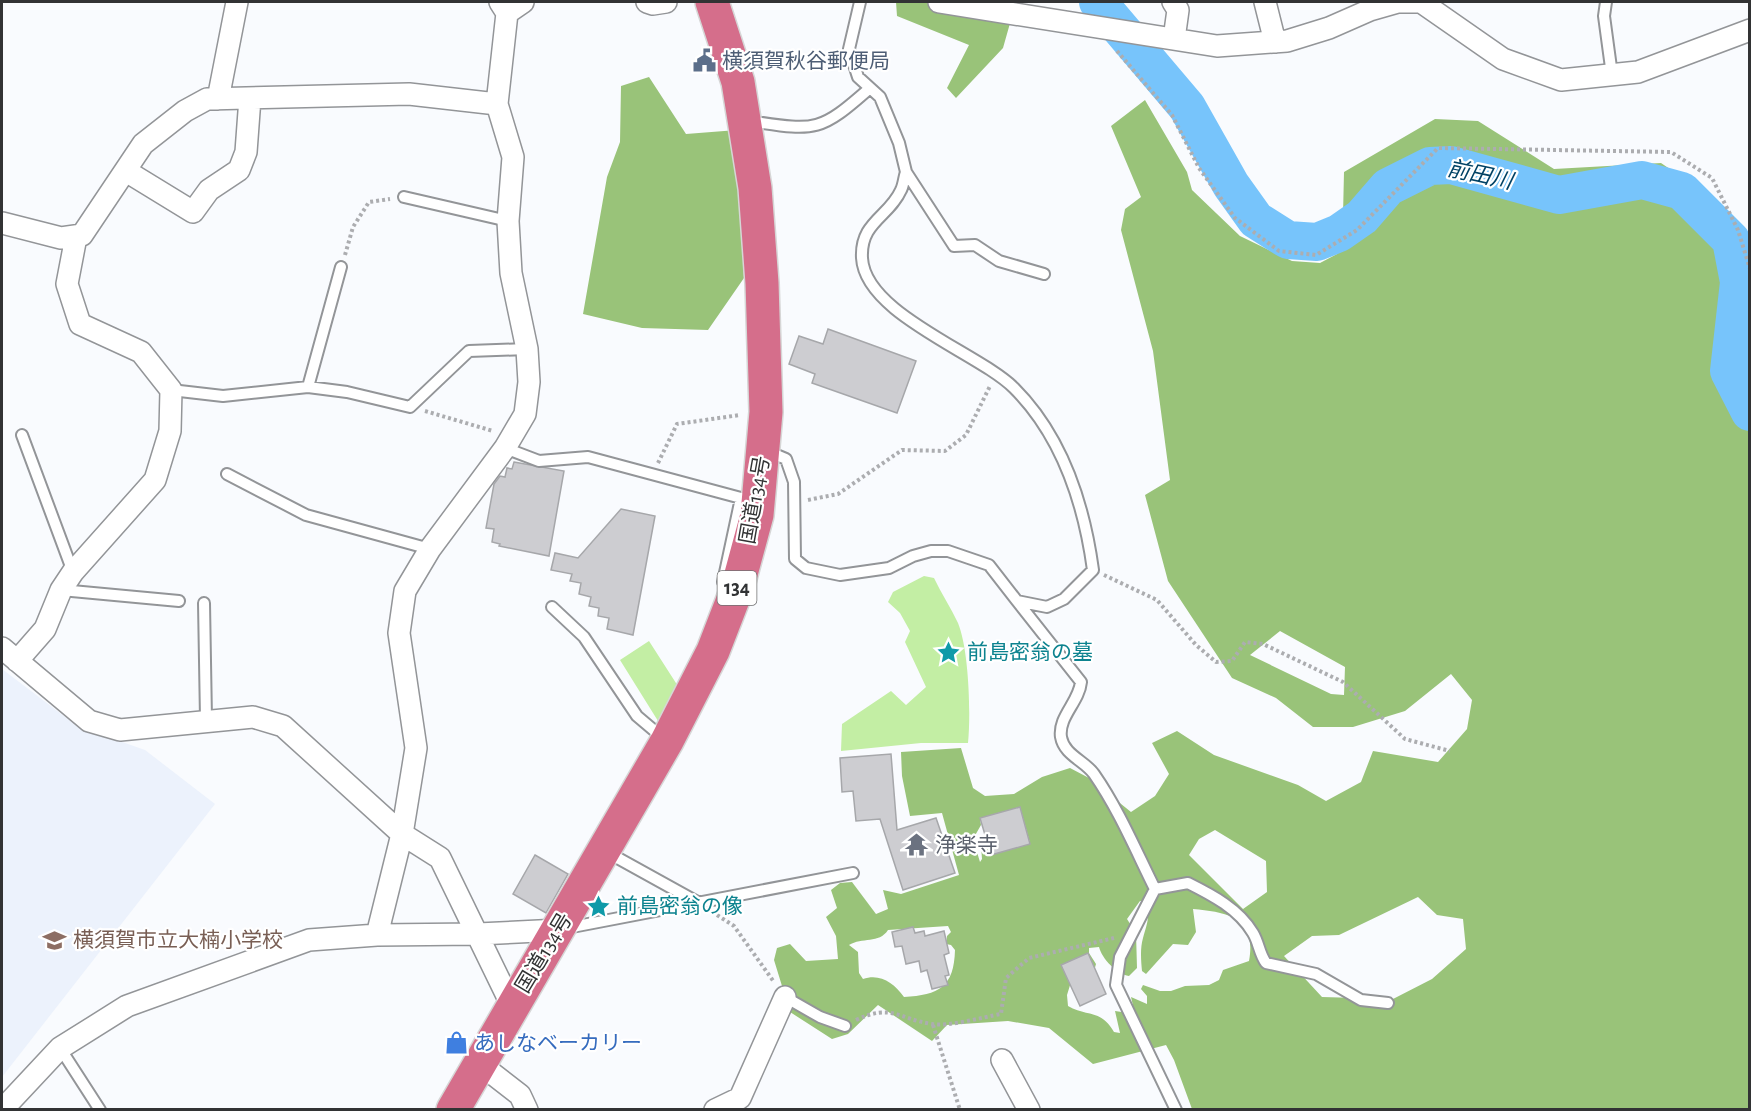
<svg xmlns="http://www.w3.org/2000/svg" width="1751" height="1111" font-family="'Alegreya Sans','Noto Sans JP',sans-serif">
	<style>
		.built { fill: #ecf2fc }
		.green { fill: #c3eea4 }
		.forest { fill: #99c379; fill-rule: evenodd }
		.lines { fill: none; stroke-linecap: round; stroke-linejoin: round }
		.river { stroke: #77c4fb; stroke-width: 38 }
		.building { fill: #cdcdd1; stroke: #a6a7aa; stroke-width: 1.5 }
		.lane-casing { stroke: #939598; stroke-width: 14 }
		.street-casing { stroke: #939598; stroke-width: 24 }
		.highway-casing { stroke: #d6d6d6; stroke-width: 36 }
		.path { stroke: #acadb0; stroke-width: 4; stroke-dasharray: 3 3; stroke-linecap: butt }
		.lane { stroke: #fff; stroke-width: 10 }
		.street { stroke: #fff; stroke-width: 21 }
		.highway { stroke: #d56e8b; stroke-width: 33 }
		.labels { text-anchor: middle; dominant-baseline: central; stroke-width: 4.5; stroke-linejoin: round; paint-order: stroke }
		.shield { fill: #fff; stroke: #707071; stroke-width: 1.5 }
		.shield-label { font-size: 20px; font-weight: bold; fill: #323334 }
		.service-label { font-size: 21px; fill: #4e5e75; stroke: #fff; text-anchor: start }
		.street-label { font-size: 21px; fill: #323334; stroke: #fff }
		.culture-label { font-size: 21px; fill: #0d838f; stroke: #fff; text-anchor: start }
		.worship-label { font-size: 21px; fill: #5b616d; stroke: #fff; text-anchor: start }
		.education-label { font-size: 21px; fill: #785e54; stroke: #fff; text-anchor: start }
		.shop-label { font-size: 21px; fill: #366cbe; stroke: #fff; text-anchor: start }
		.water-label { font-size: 22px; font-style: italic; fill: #014265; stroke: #fff }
	</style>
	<rect width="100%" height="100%" fill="#f9fbfe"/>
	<path class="built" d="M2 669 77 726 145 750 215 804 2 1077Z"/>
	<path class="green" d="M924 576 934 578C941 593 951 608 958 623 969 650 971 714 968 743H921L841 751 842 724 891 691 906 705 926 687 905 642 910 631 900 613 888 602 893 592Z
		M649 641 683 694 663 729 620 660Z"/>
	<path class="forest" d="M896 2H1016L1003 48 956 98 947 88 969 45 897 16Z
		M649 77 686 134 737 130 744 278 708 330 642 328 583 314 607 177 620 142 621 86Z
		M1145 100 1187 172 1192 190 1240 236 1292 261 1320 263 1337 254 1343 215 1344 172 1435 119 1478 121 1554 169 1661 163 1695 186 1749 246V1109H1192L1174 1060 1166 1045 1093 1064 1049 1028 1008 1021 947 1025 932 1041 878 1005 848 1034 832 1039 790 1012 774 960 777 948 790 944 806 961 838 959 836 936 826 917 837 908 831 890 840 883 852 882 876 914 888 909 883 890 901 894 959 875 942 813 910 816 902 776 901 752 961 748 973 788 985 796 1014 794 1042 777 1070 768 1089 778 1131 812 1155 796 1169 774 1152 743 1177 731 1214 755 1298 785 1326 801 1361 782 1373 751 1438 762 1467 729 1472 700 1451 674 1405 711 1353 727H1313L1276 698 1232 678 1168 581 1145 495 1170 480 1153 351 1121 230 1125 209 1141 197 1111 126ZM1280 631 1345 667 1344 695 1331 694 1250 655ZM1020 807 1030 843 991 855 986 844 981 846 982 859 980 862 973 839 981 825 980 818ZM1215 830 1266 861 1267 892 1243 909 1189 855 1199 839ZM1418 897 1437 915 1463 919 1466 949 1432 979 1393 999 1322 997 1284 956 1312 936 1339 935ZM1140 901H1144C1151 917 1147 923 1143 938 1140 948 1141 961 1142 971L1146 974 1173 944 1188 945 1196 932 1193 909C1228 912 1257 918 1249 961L1223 970 1219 980 1209 985 1185 986 1171 991H1160L1143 985 1141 989 1147 996V1004L1131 997 1135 1014 1115 1011 1120 1033 1114 1032C1101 1009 1087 1017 1068 1006L1067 995 1071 982 1094 971 1096 964 1089 953V948L1099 947C1102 959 1117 974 1129 976L1137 968 1136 933 1127 919ZM948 926 951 932 947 936 946 944 951 945 955 950C954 987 939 995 904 997 894 983 880 973 863 979L859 973 858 952 849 945C862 937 879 944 888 930Z"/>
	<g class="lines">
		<path class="river" d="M1098 2 1187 107 1231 185 1256 220 1288 240 1317 242 1339 233 1362 217 1388 187 1430 166 1451 165 1559 195 1642 180 1682 191 1731 240 1739 282 1729 371 1750 412"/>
	</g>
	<path class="building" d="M828 329 916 361 897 413 812 383 815 374 789 364 799 336 823 344Z
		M514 462 564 471 549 556 499 546 500 544 492 542 494 529 486 528 494 484 500 476 505 477 507 468 512 469Z
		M621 509 655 516 633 635 607 629 609 618 598 616 599 608 589 606 591 597 579 594 581 583 570 581 572 574 551 570 555 553 578 558Z
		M891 754 897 830 936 818 955 873 903 890 880 819 856 821 853 791 842 792 840 758Z
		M1020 807 1030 844 991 855 980 818Z
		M535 855 568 874 546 913 513 894Z
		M913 927 915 933 924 931 925 936 944 931 949 953 944 955 949 975 945 976 948 985 932 989 927 970 921 972 919 961 906 964 902 946 895 947 892 932Z
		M1088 953 1106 994 1080 1006 1061 965Z"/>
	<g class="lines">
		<defs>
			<path id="lane" d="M860 2 849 49 858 77 880 97 899 143 906 172 954 246 975 245 999 261 1044 274
				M1606 2 1604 16 1612 75
				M749 121C816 131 819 133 870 88
				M404 197 508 221
				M308 387 341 267
				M171 390 223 396 308 387 347 392 410 407 469 351 527 349
				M22 435 73 572
				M505 448 539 461 588 457 741 498 723 582
				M767 451 786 459 794 482 795 559 806 568 840 575 889 568 913 556 931 551H948L989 565 1017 601 1047 607 1064 599 1093 570C1084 504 1062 436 1014 388 979 353 865 314 862 258 860 222 889 217 901 190 904 184 904 177 906 172
				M227 474 306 515 430 549
				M61 590 179 601
				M1017 601 1081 682C1079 702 1058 717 1061 737 1064 755 1085 761 1094 774 1119 810 1136 851 1155 889
				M204 603 206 719
				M552 607 584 637 637 716 663 738
				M605 851 699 903
				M1155 889 1188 883C1212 895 1239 909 1253 933 1259 943 1259 953 1266 963L1316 974 1361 1000 1388 1003
				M1155 889 1120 957 1116 985 1176 1110
				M567 928 853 873
				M785 997 820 1017 845 1026
				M60 1048 100 1110"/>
			<path id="street" d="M647 2 653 4 666 2
				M939 2 1217 46 1287 41 1329 28 1370 10 1398 2H1421L1503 59 1561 80 1638 72 1750 30
				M1173 2 1178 10 1174 39
				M1265 2 1275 42
				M507 13 523 2
				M218 99 237 2
				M126 171 193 212 209 190 239 170 246 152 250 98
				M2 223 61 238 82 235 143 144 185 111 207 99 409 94 497 104
				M2 648 89 721 120 730 253 717 283 726 402 834 440 858 512 1006
				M17 661 45 629 61 590 73 572 155 480 170 431 171 390 141 352 80 324 67 284 76 237
				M377 935 402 834 416 748 399 633 405 591 430 549 505 448 525 414 529 382 527 349 511 273 508 221 513 157 497 104 507 13 500 2
				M1002 1060 1029 1110
				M480 1064 520 1095 527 1110
				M2 1110 60 1048 127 1006 309 940 377 935 478 934 559 930
				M715 1110 740 1098 785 997"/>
			<path id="highway" d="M453 1110 667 741 713 651 737 589 757 515 766 412 762 283 755 188 738 82 712 2"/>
		</defs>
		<use href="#lane" class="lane-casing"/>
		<use href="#street" class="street-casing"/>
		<use href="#highway" class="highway-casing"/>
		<path class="path" d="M1117 51 1172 115 1199 168 1235 218 1279 251 1316 255 1357 230 1438 148 1671 152 1712 178 1738 230 1750 269
			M345 255 353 227 369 202 390 199
			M425 411 493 431
			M658 463 677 424 740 415
			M808 500 838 494 902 450 945 451 966 435 990 386
			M1104 575 1157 600 1196 645 1216 662 1232 661 1245 642 1263 644 1343 682 1405 739 1450 751
			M717 915 734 926 774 982
			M856 1020C892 1003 898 1019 932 1024 949 1027 983 1017 1001 1014L1006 978 1029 958 1114 938
			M933 1025 960 1110"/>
		<use href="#lane" class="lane"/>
		<use href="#street" class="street"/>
		<use href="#highway" class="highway"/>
	</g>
	<defs>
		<symbol id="civic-bare" viewBox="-9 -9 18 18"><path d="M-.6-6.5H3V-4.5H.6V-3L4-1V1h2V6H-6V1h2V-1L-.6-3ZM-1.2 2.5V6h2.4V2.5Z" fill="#5c6f8a" stroke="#fff" stroke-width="2.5" paint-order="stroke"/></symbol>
		<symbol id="sight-bare" viewBox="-9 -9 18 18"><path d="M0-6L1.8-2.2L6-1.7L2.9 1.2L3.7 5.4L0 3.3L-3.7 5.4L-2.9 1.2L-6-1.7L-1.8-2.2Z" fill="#0f9aa8" stroke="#fff" stroke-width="2.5" paint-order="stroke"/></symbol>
		<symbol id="temple-bare" viewBox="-9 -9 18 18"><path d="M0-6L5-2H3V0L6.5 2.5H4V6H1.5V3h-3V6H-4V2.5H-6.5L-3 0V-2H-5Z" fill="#6b7280" stroke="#fff" stroke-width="2.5" paint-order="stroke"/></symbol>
		<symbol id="school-bare" viewBox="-9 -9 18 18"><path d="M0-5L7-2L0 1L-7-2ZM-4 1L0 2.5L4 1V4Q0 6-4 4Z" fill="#8d6e63" stroke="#fff" stroke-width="2.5" paint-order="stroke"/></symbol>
		<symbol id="shop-bare" viewBox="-9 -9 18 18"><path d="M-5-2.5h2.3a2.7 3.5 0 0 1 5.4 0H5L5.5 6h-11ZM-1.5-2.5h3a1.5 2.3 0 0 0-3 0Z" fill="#3f7fe0" stroke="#fff" stroke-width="2.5" paint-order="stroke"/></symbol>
	</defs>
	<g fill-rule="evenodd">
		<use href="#civic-bare" x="688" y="44" width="33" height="33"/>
		<use href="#sight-bare" x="932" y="636" width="33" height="33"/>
		<use href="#temple-bare" x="900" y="828" width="33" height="33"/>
		<use href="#sight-bare" x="582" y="890" width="33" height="33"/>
		<use href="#school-bare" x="38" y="924" width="33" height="33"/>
		<use href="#shop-bare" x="440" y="1026" width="33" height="33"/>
	</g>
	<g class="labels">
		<rect class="shield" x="717.5" y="571" width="39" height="34" rx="4.5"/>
		<g class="shield-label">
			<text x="737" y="588">134</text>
		</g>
		<g class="service-label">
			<text x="722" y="61">横須賀秋谷郵便局</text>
		</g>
		<g class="street-label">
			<text transform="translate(755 500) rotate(-80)">国道134号</text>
			<text transform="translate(544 953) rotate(-59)">国道134号</text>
		</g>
		<g class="culture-label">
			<text x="967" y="652">前島密翁の墓</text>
			<text x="617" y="906">前島密翁の像</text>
		</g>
		<g class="worship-label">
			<text x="935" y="845">浄楽寺</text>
		</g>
		<g class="education-label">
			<text x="73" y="940">横須賀市立大楠小学校</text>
		</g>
		<g class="shop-label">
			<text x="474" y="1043">あしなベーカリー</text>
		</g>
		<g class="water-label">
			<text transform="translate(1480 175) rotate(12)">前田川</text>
		</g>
	</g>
	<rect width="1751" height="1111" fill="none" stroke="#323334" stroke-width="6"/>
</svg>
